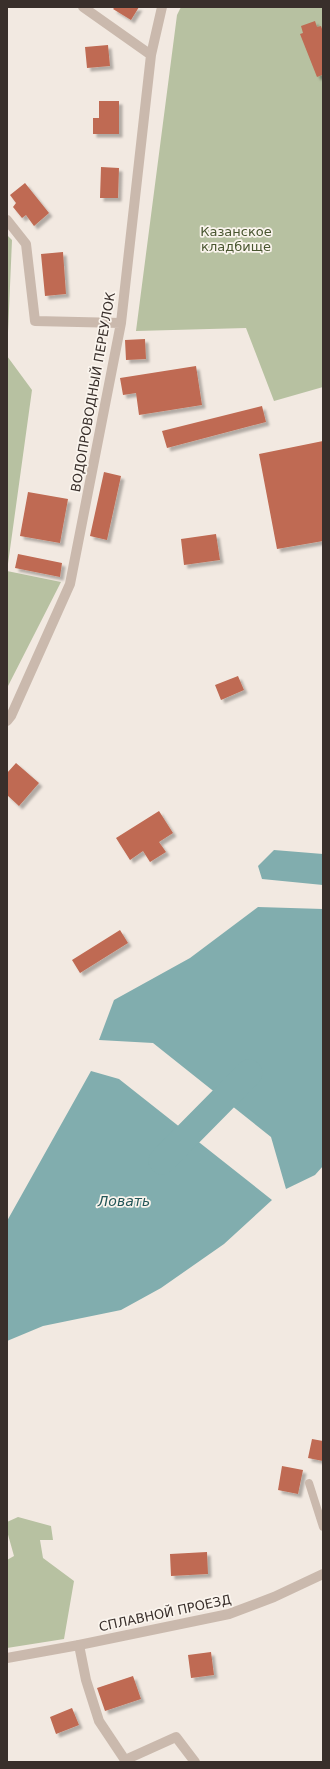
<svg xmlns="http://www.w3.org/2000/svg" width="330" height="1769" font-family="'DejaVu Sans',sans-serif">
	<style>
		.green { fill: #b7c1a1 }
		.water { fill: #81adae }
		.lines { fill: none; stroke-linecap: round; stroke-linejoin: round }
		.river { stroke: #81adae; stroke-width: 27 }
		.building { fill: #bf6a52; filter: url(#shadow) }
		.service { stroke: #cab9ad; stroke-width: 8 }
		.minor { stroke: #cab9ad; stroke-width: 10 }
		.tertiary { stroke: #cab9ad; stroke-width: 10 }
		.labels { text-anchor: middle; dominant-baseline: central; stroke-width: 3.5; stroke-linejoin: round; paint-order: stroke }
		.park-label { font-size: 13px; fill: #495630; stroke: #faf4ed }
		.street-label { font-size: 13px; fill: #392f2b; stroke: #faf4ed }
		.water-label { font-size: 14px; font-style: italic; fill: #235658; stroke: #faf4ed }
	</style>
	<defs>
		<filter id="shadow"><feDropShadow dx="3.5" dy="3.5" stdDeviation="1" flood-color="#0004"/></filter>
	</defs>
	<rect width="100%" height="100%" fill="#f2e9e1"/>
	<path class="green" d="M181 7H323V387L274 401 246 328 136 331 177 15Z
		M7 235 12 240 7 356 32 390 7 571 61 582 8 686 7 684Z
		M18 1517 51 1526 53 1540H40L43 1558 74 1581 64 1639 7 1648V1560L14 1556 7 1531V1522Z"/>
	<path class="water" d="M274 850 323 854V885L262 879 258 866Z
		M258 907 323 909V1166L315 1175 286 1189 271 1137 153 1043 99 1040 114 1000 190 958Z
		M91 1071 119 1079 272 1200 224 1244 161 1288 121 1310 43 1326 7 1341V1221Z"/>
	<g class="lines">
		<path class="river" d="M162 1161 249 1073"/>
	</g>
	<path class="building" d="M115 7H139L131 20 113 9Z
		M315 21 317 27 321 26 323 32V78L322 75 317 77 300 34 303 33 301 26Z
		M108 45 110 66 87 68 85 47Z
		M99 101H119V134H93V118H99Z
		M101 167 119 168 118 198H100Z
		M25 183 49 213 34 226 26 215 22 218 13 207 16 203 10 195Z
		M63 252 66 294 45 296 41 254Z
		M145 339 146 359 126 360 125 340Z
		M196 366 202 405 139 415 136 393 123 395 120 378Z
		M262 406 266 422 167 448 162 431Z
		M323 441V541L277 549 259 454Z
		M104 472 121 476 107 540 90 536Z
		M28 492 68 499 60 543 20 536Z
		M216 534 220 560 184 565 181 539Z
		M18 554 62 563 60 577 15 568Z
		M238 676 244 690 221 700 215 685Z
		M16 763 39 783 19 806 7 795V773Z
		M159 811 173 833 159 842 166 852 150 862 143 851 130 860 116 838Z
		M120 930 128 943 80 973 72 960Z
		M312 1439 323 1441V1461L308 1458Z
		M282 1466 303 1470 298 1494 278 1490Z
		M207 1552 208 1574 171 1576 170 1554Z
		M211 1652 214 1675 191 1678 188 1655Z
		M133 1676 141 1699 105 1711 97 1688Z
		M72 1708 79 1725 56 1734 50 1717Z"/>
	<g class="lines">
		<path class="service" d="M309 1483 323 1527"/>
		<path class="minor" d="M83 7 151 55
			M7 220 26 244 35 321 121 323
			M7 721 11 716 70 584 121 323 151 55 162 7
			M79 1645 86 1680 99 1721 125 1760 176 1737 195 1762"/>
		<path class="tertiary" d="M7 1658 79 1645 229 1614 274 1597 323 1574"/>
	</g>
	<g class="labels">
		<g class="park-label">
			<text x="236" y="231">Казанское<tspan x="236" dy="15">кладбище</tspan></text>
		</g>
		<g class="street-label">
			<text transform="translate(93 392) rotate(-80)">ВОДОПРОВОДНЫЙ ПЕРЕУЛОК</text>
			<text transform="translate(165 1613) rotate(-12)">СПЛАВНОЙ ПРОЕЗД</text>
		</g>
		<g class="water-label">
			<text x="124" y="1201">Ловать</text>
		</g>
	</g>
	<rect width="330" height="1769" fill="none" stroke="#392f2b" stroke-width="16"/>
</svg>
